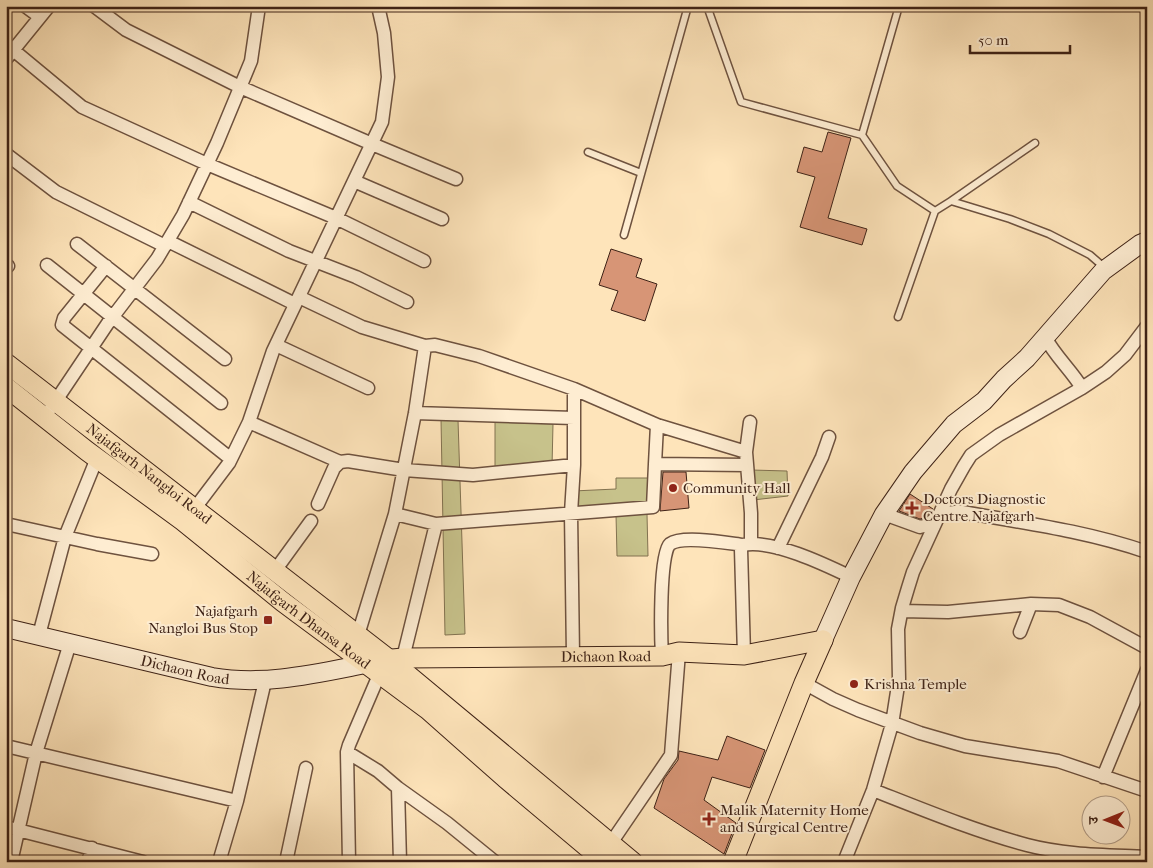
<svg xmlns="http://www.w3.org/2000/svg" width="1153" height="868" font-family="'IM FELL French Canon','Noto Serif Devanagari',serif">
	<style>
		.green { fill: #c7c28b; stroke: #827250 }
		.building { fill: #d79576; stroke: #3e2216 }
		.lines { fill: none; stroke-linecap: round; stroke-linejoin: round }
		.lane-casing { stroke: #6e523f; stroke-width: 9 }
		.street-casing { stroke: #6e523f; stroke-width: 15 }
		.secondary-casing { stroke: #3e2216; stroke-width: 20 }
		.primary-casing { stroke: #3e2216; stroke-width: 21 }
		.lane { stroke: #feedd2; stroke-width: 6 }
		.street { stroke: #feedd2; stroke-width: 12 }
		.secondary { stroke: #feedd2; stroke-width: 18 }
		.primary { stroke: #fee4ba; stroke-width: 19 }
		.poi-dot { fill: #8f2418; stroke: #feedd2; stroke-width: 2 }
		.labels { text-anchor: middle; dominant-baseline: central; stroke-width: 4; stroke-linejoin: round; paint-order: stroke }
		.street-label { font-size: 15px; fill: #3e2216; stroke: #feedd2 }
		.poi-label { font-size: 15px; fill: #3e2216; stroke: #feedd2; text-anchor: start }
	</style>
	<rect width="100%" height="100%" fill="#fee4ba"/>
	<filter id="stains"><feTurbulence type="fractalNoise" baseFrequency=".004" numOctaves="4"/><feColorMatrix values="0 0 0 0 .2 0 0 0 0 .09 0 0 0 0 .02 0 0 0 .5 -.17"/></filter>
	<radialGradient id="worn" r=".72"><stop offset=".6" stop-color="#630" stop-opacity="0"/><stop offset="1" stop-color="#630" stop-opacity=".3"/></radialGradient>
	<path class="green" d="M441 419 458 420 465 634 445 635Z
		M495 422 553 424 552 467 495 471Z
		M751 470 787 471 788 496 753 500Z
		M616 478H650L649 502 575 508 573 491 616 489Z
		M647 514 648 556H617L616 515Z"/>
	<path class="building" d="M828 132 851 138 828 218 867 229 862 245 800 227 815 177 797 172 804 147 822 152Z
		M611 249 642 259 636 277 657 284 645 321 611 310 618 291 599 285Z
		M663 472H686L689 508 660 511Z
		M910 494 933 509V510L924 518 920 519 899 511Z
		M727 736 765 750 750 788 712 777 704 800 736 823 724 854 654 808 664 779 678 760 679 751 718 760Z"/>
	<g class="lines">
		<defs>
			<path id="lane" d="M707 6 741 102 862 135 897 186 935 211 951 201 1010 219 1049 234 1090 255 1105 268
				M862 135 899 6
				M588 152 641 173
				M951 201 1035 143
				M624 235 688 6
				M898 317 935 211"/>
			<path id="street" d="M25 6 40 17
				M94 6 126 30 240 87 372 144 456 179
				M6 44 82 107 207 164 336 218 424 261
				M6 59 49 6
				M6 154 56 192 165 246
				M354 181 442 219
				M189 202 289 251 356 277 407 302
				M168 241 295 304
				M77 244 225 359
				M6 265 8 266
				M47 265 221 403
				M106 266 64 318 62 325 231 459
				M299 297 362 327 425 346
				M1045 337C1055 356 1071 370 1082 388
				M276 345 368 388
				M51 408 108 323 157 259 183 215 217 143 251 61 259 6
				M415 413 574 418
				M249 422 340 462
				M750 422 746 452 751 513V544
				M657 425 655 464 747 465
				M318 504 334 468 340 462 348 461 404 470 473 475 574 465
				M195 508 229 463 249 422 273 351 382 122 388 77 384 33 378 6
				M395 514 436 524 653 507 655 464
				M884 514 920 527 928 525 940 514 955 512H962C1024 523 1086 531 1147 552
				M6 524 97 544 152 554
				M778 548 822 457 829 437
				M274 572 311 521
				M902 611 948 612 1031 604
				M1020 632 1031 604 1059 605 1090 617 1147 648
				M39 635 65 537 97 458
				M358 635 395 514 415 413 425 346 435 345 479 356 574 389 657 425 746 452
				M744 655 741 549 743 545C772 539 824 564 851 577
				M573 656 571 513 574 465V389
				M662 656C661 639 659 553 670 544 682 535 727 543 743 545
				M403 658 436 524
				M804 683 833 699 858 710 920 733 965 746 1058 761 1147 791
				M6 746 237 801
				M347 752 378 771 398 788 447 823 495 862
				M1103 777 1147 670
				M398 788 400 862
				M873 790C924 810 975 831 1027 845 1065 855 1106 855 1145 857
				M6 827 143 862
				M611 843 671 755 679 652
				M11 862 36 753 70 643
				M88 862 92 848
				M219 862 237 801 265 681
				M286 862 306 768
				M349 862 347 752 349 745 379 675
				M844 862 873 790 892 724 899 679 898 629 902 608 908 588 913 572 951 489 964 466 971 455 999 435 1082 388 1106 372 1125 355 1147 326"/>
			<g id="secondary">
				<path id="s1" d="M6 628 212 677C264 686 314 674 365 664"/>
				<path d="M823 640 851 577 884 514 913 472 954 424 984 401 1004 379 1027 358 1103 271 1140 244 1147 241"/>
			</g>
			<g id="primary">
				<path id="s2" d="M6 363 390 660 633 862"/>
				<path id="s3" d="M6 387 87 451 183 521 283 602 427 709 505 778 605 862"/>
				<path id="s4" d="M382 660 403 658 662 656 679 652 744 655 823 640"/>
				<path d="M733 862 804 683 823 640"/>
			</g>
		</defs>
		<use href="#lane" class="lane-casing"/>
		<use href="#street" class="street-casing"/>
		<use href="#secondary" class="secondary-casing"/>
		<use href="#primary" class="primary-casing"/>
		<use href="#lane" class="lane"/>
		<use href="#street" class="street"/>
		<use href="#secondary" class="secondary"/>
		<use href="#primary" class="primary"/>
	</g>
	<g class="poi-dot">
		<circle cx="673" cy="488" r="5"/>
		<path d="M909.5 500.5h5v5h5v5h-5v5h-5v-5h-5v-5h5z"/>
		<rect x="263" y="615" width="10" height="10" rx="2.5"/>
		<circle cx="854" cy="684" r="5"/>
		<path d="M706.5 811.5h5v5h5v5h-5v5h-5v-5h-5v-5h5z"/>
	</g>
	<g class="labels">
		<g class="street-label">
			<text stroke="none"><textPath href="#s2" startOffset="181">Najafgarh Nangloi Road</textPath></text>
			<text stroke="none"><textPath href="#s3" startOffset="382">Najafgarh Dhansa Road</textPath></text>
			<text stroke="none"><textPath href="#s4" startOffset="224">Dichaon Road</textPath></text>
			<text stroke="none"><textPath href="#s1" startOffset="184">Dichaon Road</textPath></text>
		</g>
		<g class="poi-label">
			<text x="683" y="488">Community Hall</text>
			<text x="923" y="499">Doctors Diagnostic<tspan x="923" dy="17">Centre Najafgarh</tspan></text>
			<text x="258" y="611" text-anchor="end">Najafgarh<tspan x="258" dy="17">Nangloi Bus Stop</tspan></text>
			<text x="864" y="684">Krishna Temple</text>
			<text x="720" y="810">Malik Maternity Home<tspan x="720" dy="17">and Surgical Centre</tspan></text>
		</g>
	</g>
	<rect width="1153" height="868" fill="none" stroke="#fee4ba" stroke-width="25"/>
	<rect x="8" y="8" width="1138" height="853" fill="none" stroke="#3e2216" stroke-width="2.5"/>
	<rect x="12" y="12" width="1128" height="843" fill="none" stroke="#3e2216"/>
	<g transform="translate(1106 820) rotate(269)"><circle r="24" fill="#feedd2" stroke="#b19c87"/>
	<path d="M0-4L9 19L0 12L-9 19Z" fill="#8f2418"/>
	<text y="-8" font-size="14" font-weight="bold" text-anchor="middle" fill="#3e2216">उ</text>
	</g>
	<path d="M970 45v8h100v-8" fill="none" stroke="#3e2216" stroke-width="2.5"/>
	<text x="978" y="45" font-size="15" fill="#3e2216" stroke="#feedd2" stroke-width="4" paint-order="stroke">50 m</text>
	<rect width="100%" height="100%" filter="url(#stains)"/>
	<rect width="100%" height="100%" fill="url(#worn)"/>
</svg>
